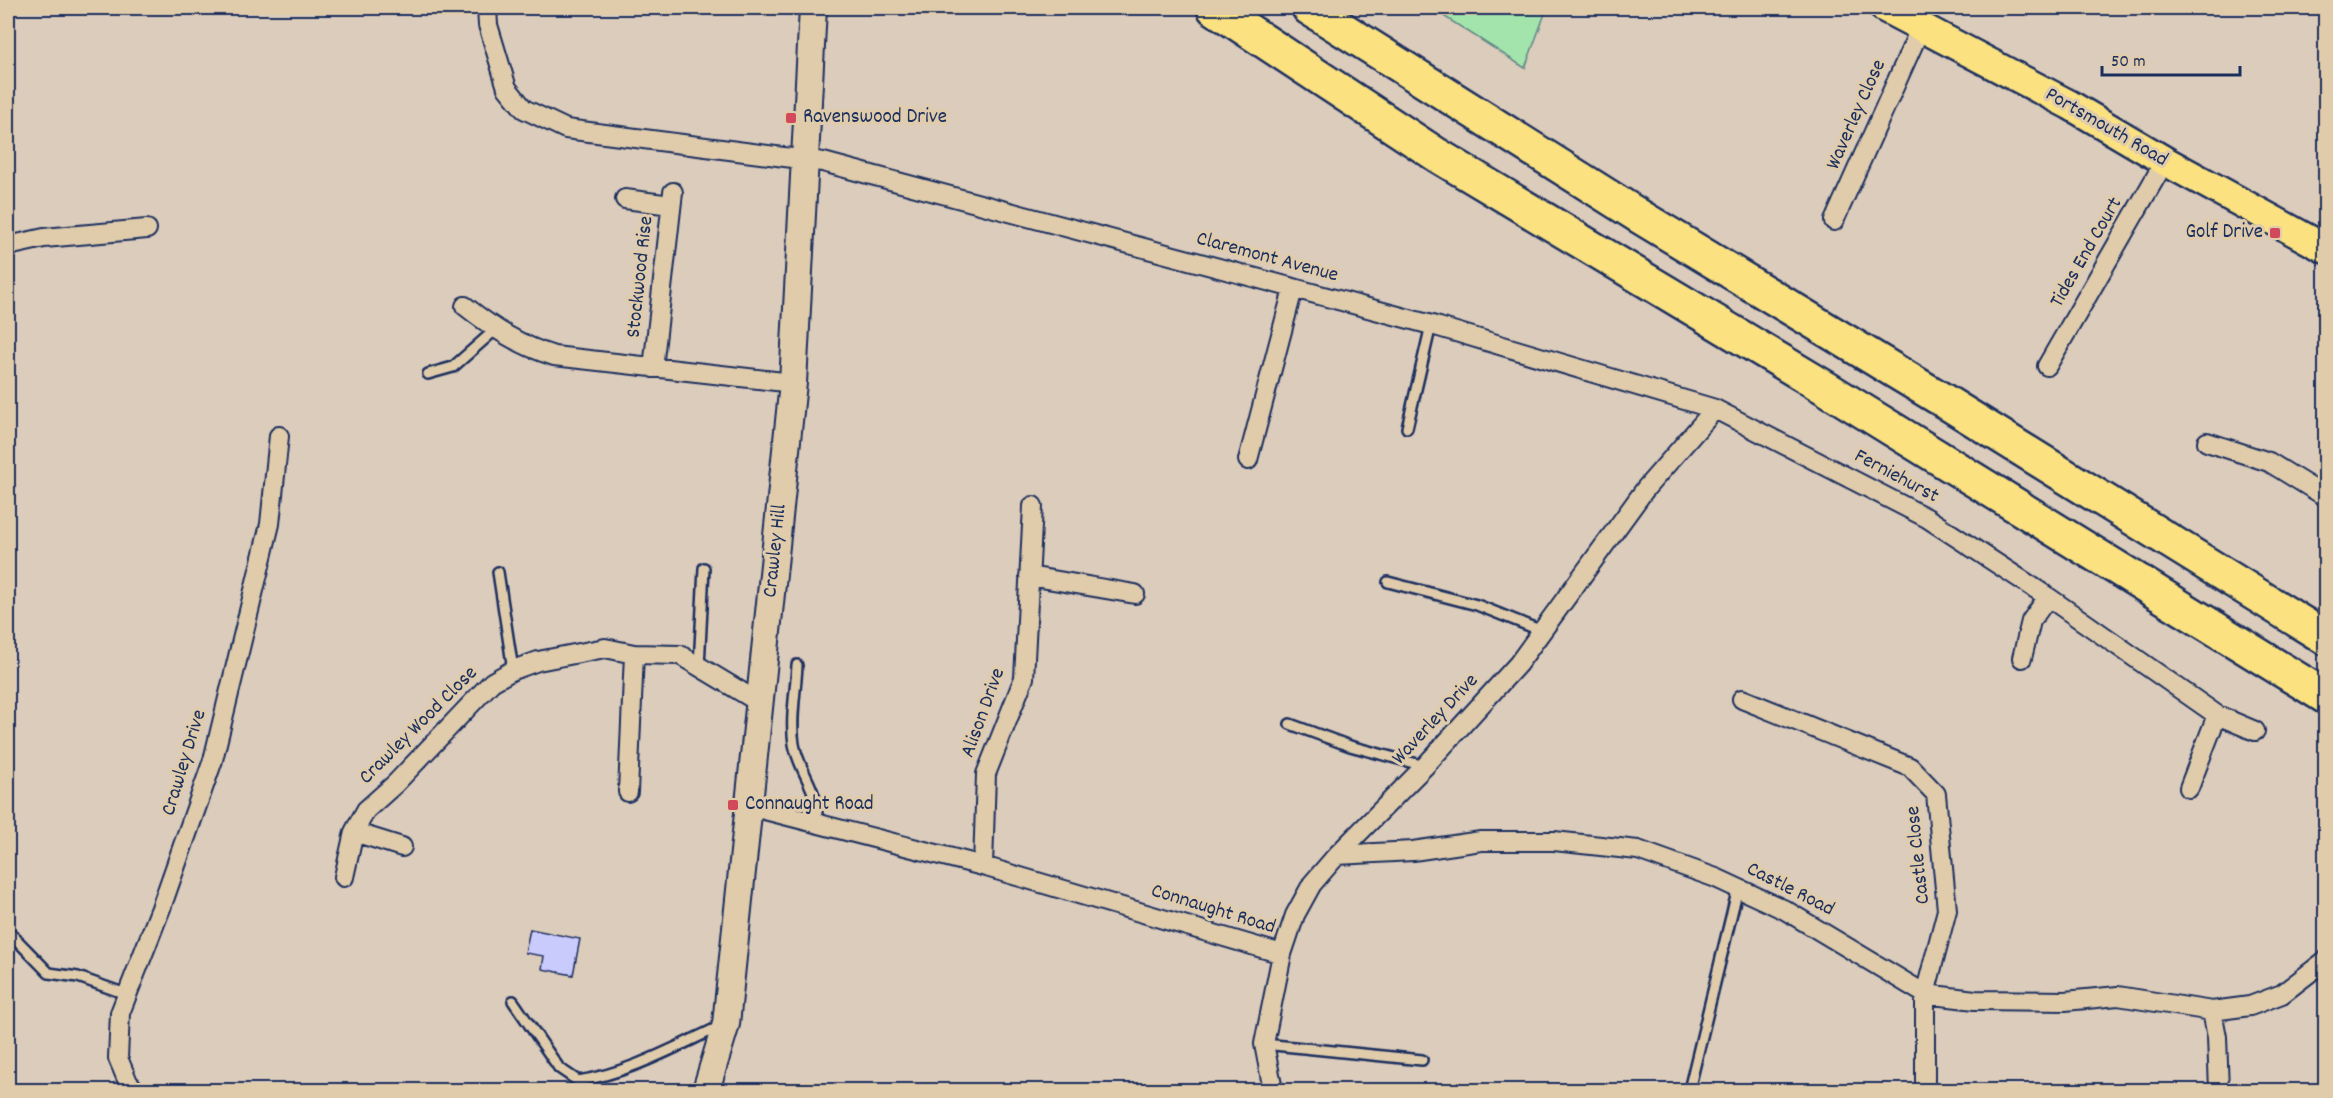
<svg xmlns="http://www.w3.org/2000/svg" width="2333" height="1098" font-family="Dekko,sans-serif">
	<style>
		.green { fill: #a3e3ac; stroke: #5f8985; stroke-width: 1.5 }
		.building { fill: #cacbfd; stroke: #1b2f5e; stroke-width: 1.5 }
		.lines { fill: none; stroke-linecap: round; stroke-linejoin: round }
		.lane-casing { stroke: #1b2f5e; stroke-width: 14 }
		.street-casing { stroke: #1b2f5e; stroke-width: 22 }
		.secondary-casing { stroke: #1b2f5e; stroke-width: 30 }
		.primary-casing { stroke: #1b2f5e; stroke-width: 33 }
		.highway-casing { stroke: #1b2f5e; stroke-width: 38 }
		.lane { stroke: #e0ccab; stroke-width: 9 }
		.street { stroke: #e0ccab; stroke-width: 18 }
		.secondary { stroke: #e0ccab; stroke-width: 26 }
		.primary { stroke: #fbe180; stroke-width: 28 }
		.highway { stroke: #fbe180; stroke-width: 33 }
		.poi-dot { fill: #d1495b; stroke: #e0ccab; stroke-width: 2 }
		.labels { text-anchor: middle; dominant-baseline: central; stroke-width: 6; stroke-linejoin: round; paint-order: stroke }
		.street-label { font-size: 21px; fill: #1b2f5e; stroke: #e0ccab }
		.poi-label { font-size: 21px; fill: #1b2f5e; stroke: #e0ccab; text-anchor: start }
	</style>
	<rect width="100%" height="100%" fill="#dcccbb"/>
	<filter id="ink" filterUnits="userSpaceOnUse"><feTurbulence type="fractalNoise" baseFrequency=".0167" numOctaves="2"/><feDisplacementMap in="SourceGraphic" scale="12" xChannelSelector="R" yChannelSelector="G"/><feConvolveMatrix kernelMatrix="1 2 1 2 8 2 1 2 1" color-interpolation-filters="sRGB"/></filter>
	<g filter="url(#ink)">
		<path class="green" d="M1431 8H1547L1525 68Z"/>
		<path class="building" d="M530 929 580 939 573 975 542 969 544 956 525 953Z"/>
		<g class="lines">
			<defs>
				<path id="lane" d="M428 374 453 367 495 330
					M1407 428 1431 325
					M498 572 513 670
					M1388 582 1477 605 1542 631
					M797 665C796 690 790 719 794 744 799 773 822 793 816 823
					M699 667 704 568
					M1290 724 1350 746 1425 766
					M8 931 49 973 78 977 126 994
					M513 1001 559 1068 578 1081C629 1073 675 1047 721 1026
					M1264 1044 1422 1060
					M1689 1090 1738 888"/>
				<path id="street" d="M487 8 488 25 507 88 524 109 566 129 823 162 1439 327 1715 409 1927 518 2048 597 2217 715 2255 731
					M625 199 671 205
					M1834 221 1921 27
					M8 246 44 238 147 229
					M465 306C494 329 519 345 554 356L793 383
					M2047 366 2165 161
					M653 368 673 192
					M2207 442 2269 462 2326 497
					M1248 460 1293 289
					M1029 576 1135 594
					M2022 658 2031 621 2048 597
					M1742 699 1910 767 1936 794 1947 910 1925 994V1090
					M2189 788 2217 715
					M628 792 634 654
					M749 806 983 866 1282 954
					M354 832 402 847
					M1337 855 1413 851 1481 841H1554L1638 850 1716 878 1785 910 1925 994 1975 1000 2065 1001 2118 996 2212 1011 2250 1006 2282 994 2326 960
					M983 866 986 774 1024 678 1033 506
					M344 877 354 832 366 810 395 784 492 682 513 670 538 661 605 648 634 654 680 655 760 703
					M2212 1011 2217 1037 2219 1090
					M135 1090 128 1082 118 1058 120 1013 161 908 213 760 270 524 279 436
					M1273 1090 1264 1044 1282 954 1295 915 1312 884 1337 855 1425 766 1518 664 1646 488 1715 409"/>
				<path id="secondary" d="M706 1090 726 1024 793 383 813 8"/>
				<path id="primary" d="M1885 8 2070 105 2165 161 2326 249"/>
				<path id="highway" d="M1214 8 1437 155 1829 390 2326 697
					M1309 8 1639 216 1941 399 2326 638"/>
			</defs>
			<use href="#lane" class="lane-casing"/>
			<use href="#street" class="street-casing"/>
			<use href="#secondary" class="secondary-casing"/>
			<use href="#primary" class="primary-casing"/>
			<use href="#highway" class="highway-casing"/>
			<use href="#lane" class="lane"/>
			<use href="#street" class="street"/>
			<use href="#secondary" class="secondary"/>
			<use href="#primary" class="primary"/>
			<use href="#highway" class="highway"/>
		</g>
	</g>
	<g class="poi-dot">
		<rect x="785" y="112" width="12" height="12" rx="3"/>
		<rect x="2269" y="227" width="12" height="12" rx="3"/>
		<rect x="727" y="799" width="12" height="12" rx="3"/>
	</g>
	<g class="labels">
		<g class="street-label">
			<text transform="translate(1857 115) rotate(-66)">Waverley Close</text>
			<text transform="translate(2106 128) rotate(30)">Portsmouth Road</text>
			<text transform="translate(2087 253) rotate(-60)">Tides End Court</text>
			<text transform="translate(1267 258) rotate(15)">Claremont Avenue</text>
			<text transform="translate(641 277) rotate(-84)">Stockwood Rise</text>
			<text transform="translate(1896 477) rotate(28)">Ferniehurst</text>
			<text transform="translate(776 551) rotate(-84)">Crawley Hill</text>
			<text transform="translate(984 713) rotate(-70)">Alison Drive</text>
			<text transform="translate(1436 720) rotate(-47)">Waverley Drive</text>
			<text transform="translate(419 726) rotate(-45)">Crawley Wood Close</text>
			<text transform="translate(185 763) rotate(-73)">Crawley Drive</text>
			<text transform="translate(1919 855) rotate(-96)">Castle Close</text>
			<text transform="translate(1790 890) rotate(27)">Castle Road</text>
			<text transform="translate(1213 910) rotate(17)">Connaught Road</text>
		</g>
		<g class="poi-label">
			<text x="803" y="118">Ravenswood Drive</text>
			<text x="2263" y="233" text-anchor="end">Golf Drive</text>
			<text x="745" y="805">Connaught Road</text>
		</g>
	</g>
	<rect width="2333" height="1098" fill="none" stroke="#e0ccab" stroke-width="30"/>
	<rect x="15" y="15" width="2303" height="1068" fill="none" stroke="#1b2f5e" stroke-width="2" filter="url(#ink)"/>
	<path d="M2102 66v9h138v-9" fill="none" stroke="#1b2f5e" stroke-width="3"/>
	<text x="2111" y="66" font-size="18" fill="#1b2f5e" stroke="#e0ccab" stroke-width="4.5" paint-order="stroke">50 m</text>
</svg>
